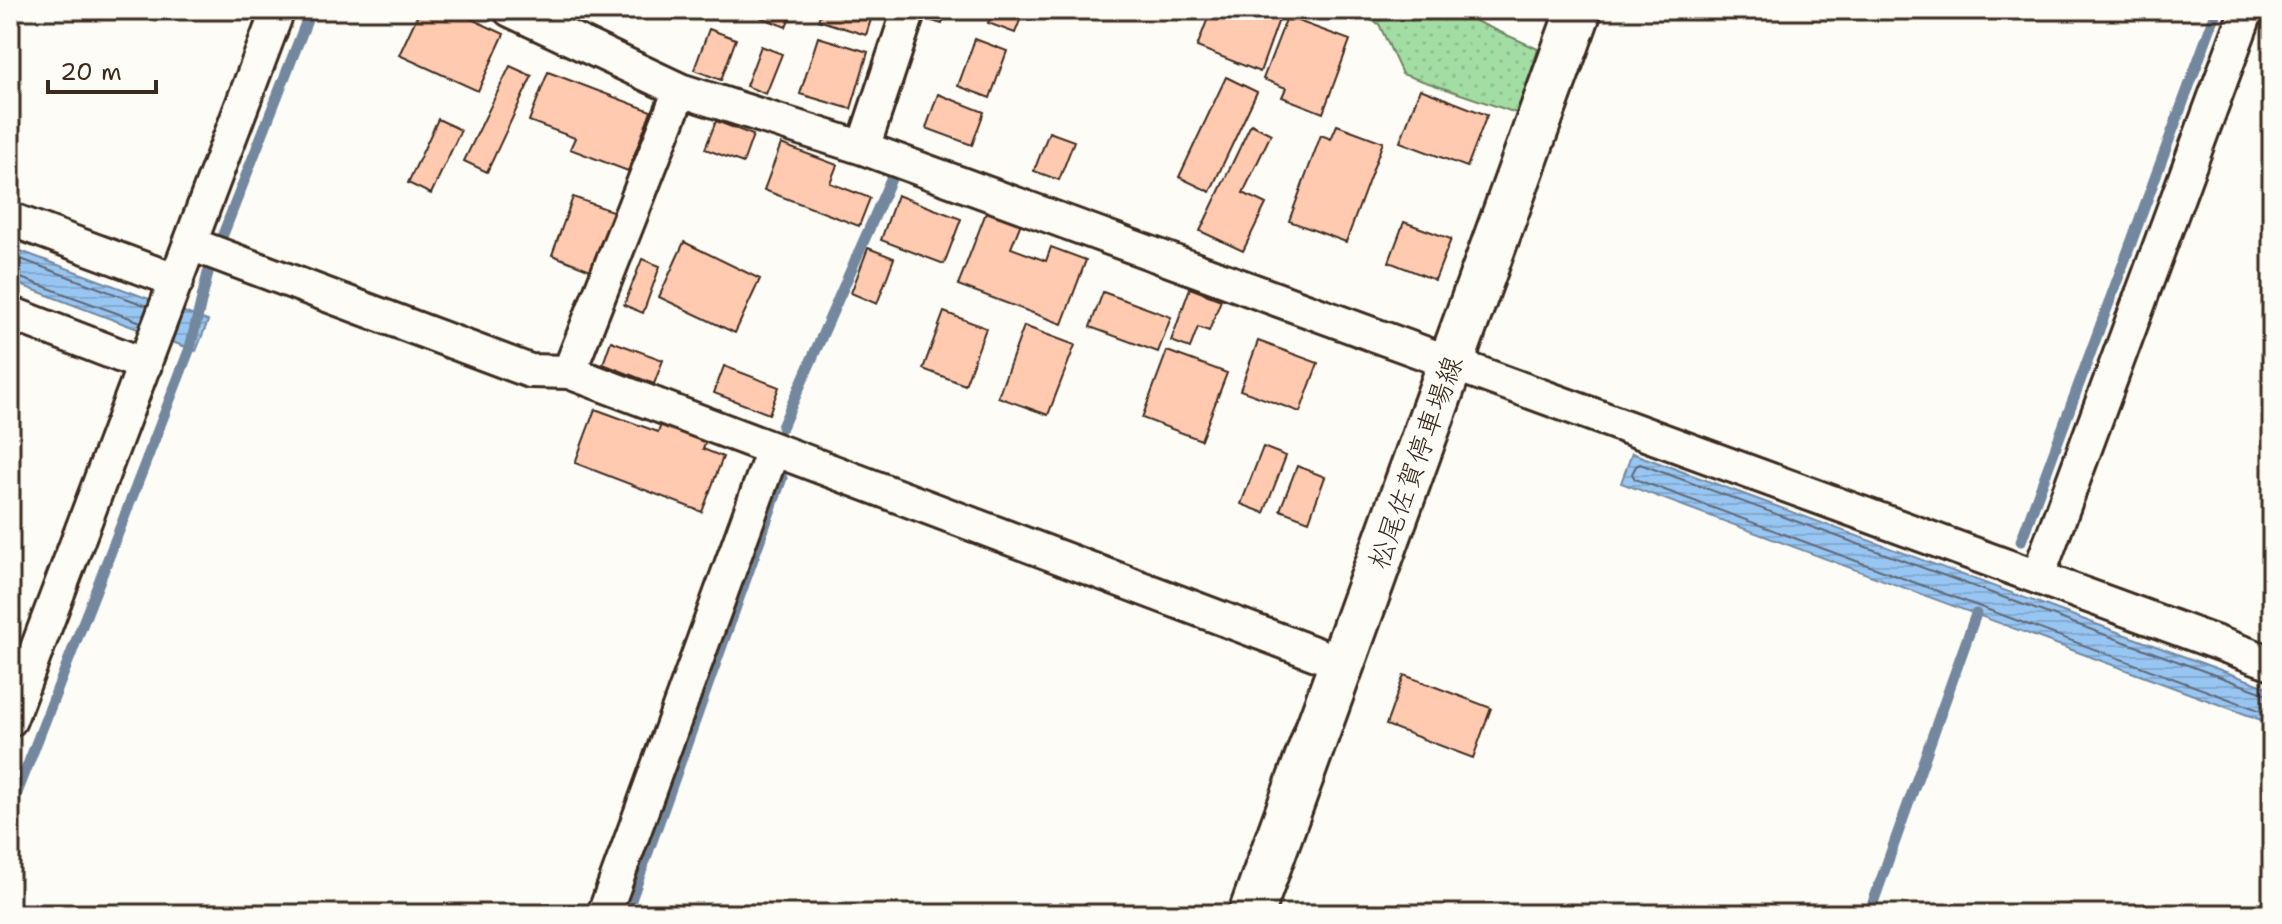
<svg xmlns="http://www.w3.org/2000/svg" width="2282" height="924" font-family="'Shantell Sans','Klee One',sans-serif">
	<style>
		.park { fill: url(#park-dots); stroke: #6e8460; stroke-width: 2 }
		.water { fill: url(#water-rules); stroke: #73889e; stroke-width: 2 }
		.lines { fill: none; stroke-linecap: round; stroke-linejoin: round }
		.shore { stroke: #606873; stroke-width: 2 }
		.stream { stroke: #73889e; stroke-width: 11 }
		.building { fill: #ffcab0; stroke: #3b2a1e; stroke-width: 2 }
		.street-casing { stroke: #3b2a1e; stroke-width: 38 }
		.secondary-casing { stroke: #3b2a1e; stroke-width: 50 }
		.street { stroke: #fdfcf7; stroke-width: 32 }
		.secondary { stroke: #fdfcf7; stroke-width: 44 }
		.labels { text-anchor: middle; dominant-baseline: central; stroke-width: 6; stroke-linejoin: round; paint-order: stroke }
		.street-label { font-size: 28px; fill: #3b2a1e; stroke: #fdfcf7 }
	</style>
	<defs>
		<pattern id="park-dots" width="8" height="8" patternUnits="userSpaceOnUse" patternTransform="scale(2)"><rect width="8" height="8" fill="#a2dda3"/><path d="M2 2h.1M6 6h.1" fill="none" stroke="#8cbe8c" stroke-width="1.8" stroke-linecap="round"/></pattern>
		<pattern id="water-rules" width="6" height="5" patternUnits="userSpaceOnUse" patternTransform="scale(2)"><rect width="6" height="5" fill="#98c6f3"/><path d="M0 2.5h6" fill="none" stroke="#84aad0"/></pattern>
	</defs>
	<rect width="100%" height="100%" fill="#fdfcf7"/>
	<filter id="ink" filterUnits="userSpaceOnUse"><feTurbulence type="fractalNoise" baseFrequency=".0125" numOctaves="2"/><feDisplacementMap in="SourceGraphic" scale="16" xChannelSelector="R" yChannelSelector="G"/><feConvolveMatrix kernelMatrix="1 2 1 2 8 2 1 2 1" color-interpolation-filters="sRGB"/></filter>
	<g filter="url(#ink)">
		<path class="park" d="M1349 10H1451L1538 49 1519 114 1402 74 1379 24Z"/>
		<path class="water" d="M10 247 208 321 196 351 10 281Z
			M1632 453 2272 689V724L1621 483Z"/>
		<g class="lines">
			<path class="shore" d="M10 255 147 306
				M10 274 141 322
				M2272 696 1640 464 1636 466 1632 474 1635 479 2272 715"/>
			<path class="stream" d="M222 237 311 10
				M782 427 891 179
				M2021 541 2217 10
				M10 811 190 348 208 273
				M626 914 782 478
				M1869 914 1976 614"/>
		</g>
		<path class="building" d="M420 10H452L504 34 478 91 399 55Z
			M742 10H793L786 27Z
			M822 10H874L866 35 818 20Z
			M929 10H946L942 24 926 19Z
			M993 10H1024L1015 33 988 23Z
			M1211 10 1282 11 1260 72 1197 47Z
			M1287 17 1350 40 1323 113 1282 97 1286 88 1263 79Z
			M709 29 736 39 721 80 694 70Z
			M818 37 868 52 851 109 800 94Z
			M975 39 1007 51 990 98 958 86Z
			M761 46 782 54 766 94 746 86Z
			M510 66 532 76 487 172 464 161Z
			M548 72 651 111 628 171 570 149 575 138 529 121Z
			M1226 77 1257 92 1210 192 1179 177Z
			M1420 89 1487 115 1467 167 1400 142Z
			M938 94 984 112 972 145 926 128Z
			M438 119 461 130 431 194 408 183Z
			M716 121 753 135 743 163 705 149Z
			M1251 124 1271 134 1243 193 1266 204 1243 251 1200 231Z
			M1337 125 1383 142 1346 242 1289 221 1321 135 1331 139Z
			M1049 132 1074 141 1059 180 1034 171Z
			M781 144 837 165 830 183 870 198 859 226 764 190Z
			M897 195 961 219 944 264 881 240Z
			M573 197 615 212 593 271 552 255Z
			M987 210 1021 223 1011 248 1046 261 1051 247 1086 260 1062 324 958 285Z
			M1404 222 1451 239 1435 280 1389 262Z
			M684 242 760 279 735 333 659 297Z
			M868 248 894 258 877 304 851 293Z
			M642 259 660 266 643 313 624 305Z
			M1190 288 1221 300 1209 331 1198 327 1190 348 1171 341Z
			M1103 292 1171 317 1158 352 1090 327Z
			M944 312 986 328 965 385 923 369Z
			M1024 326 1075 345 1048 415 998 397Z
			M611 341 663 360 654 384 603 364Z
			M1258 341 1318 363 1300 412 1240 390Z
			M1167 351 1227 373 1201 440 1142 418Z
			M724 366 779 387 769 414 714 393Z
			M595 409 658 432 662 423 706 440 703 449 723 457 702 512 575 463Z
			M1263 447 1286 456 1264 513 1241 504Z
			M1297 466 1325 477 1309 521 1280 510Z
			M1404 675 1491 708 1473 758 1386 725Z"/>
		<g class="lines">
			<defs>
				<path id="street" d="M510 10 680 90 863 148 2272 663
					M863 148 909 10
					M10 219 177 281
					M191 244 530 371 569 372 1340 663
					M10 313 145 365
					M569 372 680 90
					M2038 576 2247 10
					M10 720 278 10
					M604 914 773 450"/>
				<path id="secondary" d="M1251 914 1579 10"/>
			</defs>
			<use href="#street" class="street-casing"/>
			<use href="#secondary" class="secondary-casing"/>
			<use href="#street" class="street"/>
			<use href="#secondary" class="secondary"/>
		</g>
	</g>
	<g class="labels">
		<g class="street-label">
			<text transform="translate(1415 462) rotate(-70)">松尾佐賀停車場線</text>
		</g>
	</g>
	<rect width="2282" height="924" fill="none" stroke="#fdfcf7" stroke-width="40"/>
	<rect x="20" y="20" width="2242" height="884" fill="none" stroke="#3b2a1e" stroke-width="3" filter="url(#ink)"/>
	<path d="M48 80v12h108v-12" fill="none" stroke="#3b2a1e" stroke-width="4"/>
	<text x="60" y="80" font-size="24" fill="#3b2a1e" stroke="#fdfcf7" stroke-width="6" paint-order="stroke">20 m</text>
</svg>
